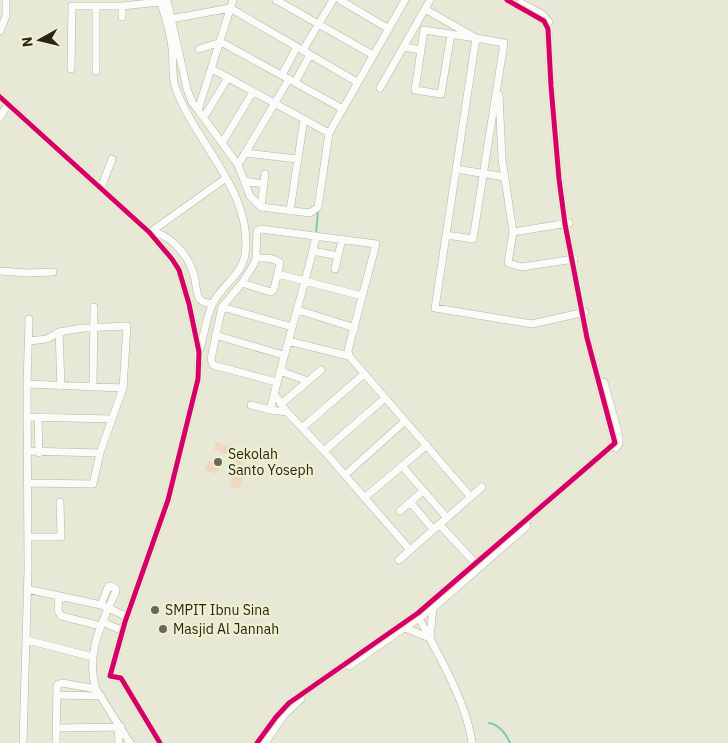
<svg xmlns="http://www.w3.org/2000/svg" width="728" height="743" font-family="'IBM Plex Sans',sans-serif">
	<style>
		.grass { fill: #f2d6c0 }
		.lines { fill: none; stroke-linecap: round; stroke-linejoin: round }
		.stream { stroke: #81caae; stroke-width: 2 }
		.minor-casing { stroke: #b5b5a7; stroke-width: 8 }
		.minor { stroke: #fbfcf9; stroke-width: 7 }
		.cycleway-casing { stroke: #eff0cd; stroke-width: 8 }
		.cycleway { stroke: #d6006c; stroke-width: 5 }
		.poi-dot { fill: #69695a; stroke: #eff0cd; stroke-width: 2 }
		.labels { text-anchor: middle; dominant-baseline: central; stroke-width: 4.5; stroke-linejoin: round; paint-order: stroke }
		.poi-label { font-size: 14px; fill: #252518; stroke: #eff0cd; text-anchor: start }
	</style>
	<rect width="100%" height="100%" fill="#e7e8d5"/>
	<path class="grass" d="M216 442 235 448 233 456 214 450Z
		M238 451 245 452 242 467 235 465Z
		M208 461 220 464 217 474 205 470Z
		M234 466 245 469 240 489 230 486Z"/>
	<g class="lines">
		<path class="stream" d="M316 233 318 211
			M489 723C500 725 506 734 510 743"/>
		<defs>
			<path id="minor" d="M160 0C165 16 170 31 172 48 174 61 171 77 176 89 196 144 254 193 245 255 241 277 220 286 212 305 206 319 204 335 200 349
				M167 0 187 89 192 102 198 110
				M233 0 198 110 238 165 250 196 261 207 310 213 318 207 329 133 405 0
				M276 0 373 55
				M340 0 389 29
				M521 3 542 14 549 22
				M425 9 476 38 504 43 473 239 446 235
				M122 17V6
				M171 19 230 8 357 82
				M0 31 6 16V0
				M451 34 441 94 415 90 424 30 476 38 435 308 532 324 585 312
				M404 47 421 50
				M199 49 221 42 343 109
				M303 50 333 0
				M71 69 72 6H122L160 2
				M212 69 329 133
				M96 71V6
				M282 75 297 47
				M295 82 310 55
				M380 88 430 0
				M499 95 502 159 513 232
				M0 97 149 232 172 259 179 270 189 304 199 352 198 379 168 500 125 622 110 676 121 678 160 743
				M0 117 8 104
				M204 117 228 78
				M222 143 253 92
				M245 153 297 159
				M238 165 289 79
				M456 169 505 177
				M245 181 263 184
				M101 188 112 159
				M261 207 265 174
				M290 211 304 119
				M569 223 513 232 508 263 522 267 574 259
				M152 231 226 178
				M153 231C174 238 190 257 195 279 196 284 196 292 199 298 201 302 207 303 212 304
				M313 251 338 256
				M335 269 342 239
				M0 271 27 273 53 272
				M278 274 362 296
				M242 283 271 292 274 289 280 263C274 257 263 258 256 258
				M222 307 292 327
				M298 310 355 328
				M59 332 61 386
				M215 335 283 355
				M288 341 349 356
				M280 371 308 381
				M276 382 213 365 211 359 222 307 242 283 254 264 256 258 257 231 261 229 376 244 348 350 349 356 470 496
				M604 382 619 436V444L616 448
				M27 384 123 388
				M93 387 94 307
				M275 395 287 412 324 451 410 550
				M281 404 321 370
				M251 405 270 410
				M287 412 270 410C281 367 293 324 305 281 309 265 313 251 316 236
				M27 417 112 419
				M38 417 39 453
				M302 428 364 374
				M27 451 100 453
				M324 451 385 398
				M402 466 447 518
				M345 475 405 421
				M28 483 93 484 100 453 123 388 127 326 83 328 59 332 47 339 29 341
				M364 498 427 445
				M410 502 433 529
				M400 511 423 491
				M439 524 478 566
				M28 537H61L60 502
				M399 560 482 487
				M27 589 101 605 128 617
				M59 597 58 610 61 616 101 626
				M101 605 108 587 110 586 116 589V591C102 622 85 654 96 689L130 743
				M417 614C436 651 467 702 472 743
				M103 622 123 631
				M405 628 430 638 433 608
				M27 640 93 657
				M349 666 433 608 527 526
				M57 695 101 696
				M118 727 119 743
				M57 728 121 727
				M23 743 28 570 27 384 29 319
				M56 743 57 685 62 683 96 689
				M257 743 276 717 289 703 418 613 615 443 587 338 565 224 559 179 551 86 548 29 544 21 507 0
				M265 743 284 715 301 699"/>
		</defs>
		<use href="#minor" class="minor-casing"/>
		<use href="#minor" class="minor"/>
		<defs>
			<path id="cycleway" d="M0 97 149 232 172 259 179 270 189 304 199 352 198 379 168 500 125 622 110 676 121 678 160 743
				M257 743 276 717 289 703 418 613 615 443 587 338 565 224 559 179 551 86 548 29 544 21 507 0"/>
		</defs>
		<use href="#cycleway" class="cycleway-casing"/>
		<use href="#cycleway" class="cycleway"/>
	</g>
	<g class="poi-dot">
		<circle cx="218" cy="462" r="5"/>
		<circle cx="155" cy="610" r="5"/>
		<circle cx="163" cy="629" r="5"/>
	</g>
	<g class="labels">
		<g class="poi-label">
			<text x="228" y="454">Sekolah<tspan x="228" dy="16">Santo Yoseph</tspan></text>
			<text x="165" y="610">SMPIT Ibnu Sina</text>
			<text x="173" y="629">Masjid Al Jannah</text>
		</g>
	</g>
	<g transform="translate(40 40) rotate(262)" stroke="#eff0cd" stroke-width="4" paint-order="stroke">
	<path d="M0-4L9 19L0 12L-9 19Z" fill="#252518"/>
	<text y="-8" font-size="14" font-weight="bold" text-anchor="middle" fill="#252518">N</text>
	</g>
</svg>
